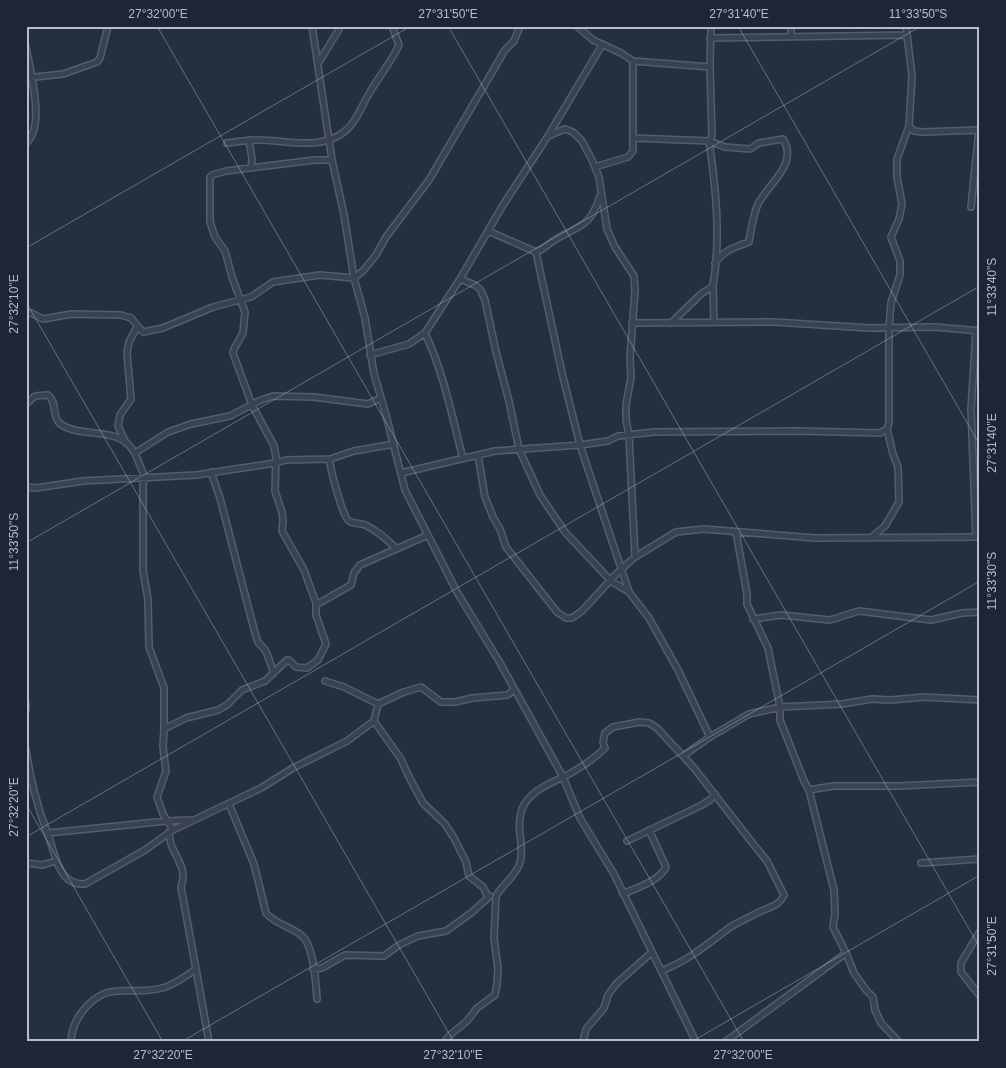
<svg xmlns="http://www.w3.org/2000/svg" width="1006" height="1068" font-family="Arial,sans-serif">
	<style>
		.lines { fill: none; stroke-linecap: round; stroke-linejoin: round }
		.minor-casing { stroke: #535d6b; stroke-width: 8 }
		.minor { stroke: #384251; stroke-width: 5 }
		.ticks { fill: none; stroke: #b5bdcb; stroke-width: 1; stroke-opacity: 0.45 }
		.neatline { fill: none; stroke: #b5bdcb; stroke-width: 2 }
		.ticks-label { font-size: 12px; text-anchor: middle; fill: #b5bdcb }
	</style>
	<rect width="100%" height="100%" fill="#242f42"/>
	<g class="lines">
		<defs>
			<path id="minor" d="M312 26 332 160 344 215 354 278 365 318 374 374 386 415 405 490 457 592 499 661 563 777 580 818 614 874 696 1042
				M577 26 593 40 621 53 633 61 710 67
				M791 26V37
				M906 26 912 76 909 126 914 131 922 132 980 130
				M710 38 907 35
				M26 47C30 71 46 127 26 143
				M319 62 341 26
				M26 78 63 74 97 62 100 58 108 26
				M548 136 565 129 573 132 582 141 592 160 599 177 607 229 615 247 634 276 635 290 630 358 631 377 626 405V420L629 435 635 557
				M634 138 709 141 712 136 710 67 711 26
				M249 140 252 159 251 168
				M227 143C237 142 248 140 258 140 285 140 320 151 344 132 356 123 361 107 369 94 378 77 391 63 399 45L392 26
				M595 167 628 157 633 151V61
				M971 207 979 130
				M488 231 536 252 562 373 580 445 629 592
				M536 252C543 250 547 245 553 241 578 225 590 229 600 196
				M460 279 475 285 480 289 485 300 496 352 509 401 519 449 540 495 565 532 611 581 629 592 649 618 678 670 710 737
				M713 286 714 322
				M26 314 31 313 43 319 72 314 121 315 131 318 143 332 163 328 213 307 251 297 273 282 320 275 354 278 363 271 376 255 386 237 429 180 505 50 514 41 520 26
				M632 323 774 322 869 328 935 327 980 331
				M671 323 701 294 713 286C721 238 716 188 709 141L725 147 750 149 759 143 783 139C799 164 768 184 758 204 753 215 751 230 749 242 735 247 724 250 715 263
				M425 333C444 374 452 416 463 459
				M370 355 409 344 425 333 460 279 503 205 548 136 602 45
				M26 404 35 396 48 395C58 402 51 419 62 425 81 437 110 428 128 444 131 447 133 451 135 453
				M126 443 118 426 120 415 131 399 127 353 129 342 137 327
				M478 455 485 497 493 517 500 529 506 547 557 612 566 618H572L582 611 616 574 635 557 676 532 704 529 815 538 980 537
				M330 459C329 466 343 518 349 521 354 524 360 523 365 525 377 530 386 539 396 548
				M211 472 220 498 255 633 258 642 266 651 273 671
				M401 473 495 451 580 445 608 441 618 436 654 432 798 431 880 433 887 429 889 423V328L891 303 900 275V261L891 237 899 219 902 204 897 177V159L909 126
				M26 487 36 488 83 481 196 475 275 463 286 460 330 459 354 451 394 444
				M736 532 747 594V604L768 648 780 707V720L804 781 809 790 833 786H899L980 782
				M872 537 885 526 899 502 898 467 893 454 887 429
				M976 537 971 409 976 332
				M316 605 351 585 354 573 360 565 428 535
				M753 619 781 615 830 620 859 611 931 620 962 613 980 612
				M325 681 344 687 378 704
				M26 704V709
				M374 721 401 759 408 775 423 803 445 824 454 838 466 862 469 876 483 887 488 897
				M164 729V688L149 647 148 600 143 570V485L145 478 135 453 168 432 191 424 230 416 261 400 273 396 314 397 368 404 381 398
				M26 750C31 781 36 803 47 832 55 851 57 886 85 884L145 850 173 830 261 788 293 768 347 741 374 721 378 704 404 692 421 687 441 702H455L472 698 508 695 514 689
				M683 756 710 737 749 714 780 707 842 704 872 699 891 700 924 697 980 700
				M809 790 834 890 835 914 833 927 846 953 854 973 866 990 873 997 875 1010 881 1023 899 1042
				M229 804 254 864 266 913C276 925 291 926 302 936 314 946 316 984 317 999
				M173 830 163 814 157 797 166 771 163 747 164 729 186 718 218 710 227 705 242 690 265 681 287 660H289L296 667 307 668 318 660 326 644 316 615V603L304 570 282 531 283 521 282 512 275 491 276 457 274 446 252 405 233 353 234 349 243 333 245 312 232 277 225 251 215 237 210 222V177L212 175 226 171 315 160H332
				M48 833 167 821 189 820
				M627 841 700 806 710 800 715 794
				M26 863 43 865 55 861
				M921 863 980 859
				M623 894C638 887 658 882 666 867L649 830
				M980 931 961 963V972L980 996
				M196 969 209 1042
				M313 969 322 968 345 955 384 956 399 945 418 936 446 931 471 913 490 896
				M71 1042C71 1031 75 1022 81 1013 108 978 127 997 162 988 174 985 186 976 196 969L181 887C187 872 179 862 173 849 170 844 170 838 169 832
				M444 1042 450 1035 467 1021 477 1008 495 995 497 984 498 969 494 938 496 897C499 887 515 878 520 863 525 844 515 830 522 809 529 790 554 782 571 773 583 766 595 758 605 748L603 742 605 733 613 727 640 722 649 723 657 728 694 768 754 845 767 861 784 895C780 906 767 908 757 913 748 918 738 922 729 928 706 945 688 961 661 971
				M583 1042 586 1029 604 1008 608 995 616 984 652 952
				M725 1042 846 953"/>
		</defs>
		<use href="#minor" class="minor-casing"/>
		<use href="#minor" class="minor"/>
	</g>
	<path class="ticks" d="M157 26 744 1042M448 26 980 948M738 26 980 445M26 248 411 26M26 302 454 1042M26 543 921 26M26 804 163 1042M26 837 980 286M181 1042 980 581M691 1042 980 875"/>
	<rect width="1006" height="1068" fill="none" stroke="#1d2636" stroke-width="55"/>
	<rect x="28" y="28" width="950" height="1012" class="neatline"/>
	<g class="ticks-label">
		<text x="158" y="18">27°32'00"E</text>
		<text x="448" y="18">27°31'50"E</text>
		<text x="739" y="18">27°31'40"E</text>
		<text x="918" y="18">11°33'50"S</text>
		<text transform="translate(992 287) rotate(-90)" y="4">11°33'40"S</text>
		<text transform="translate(14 304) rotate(-90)" y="4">27°32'10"E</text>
		<text transform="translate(992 443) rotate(-90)" y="4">27°31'40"E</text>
		<text transform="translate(14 542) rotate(-90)" y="4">11°33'50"S</text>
		<text transform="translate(992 581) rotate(-90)" y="4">11°33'30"S</text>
		<text transform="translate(14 807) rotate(-90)" y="4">27°32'20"E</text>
		<text transform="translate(992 946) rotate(-90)" y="4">27°31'50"E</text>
		<text x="163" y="1059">27°32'20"E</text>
		<text x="453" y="1059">27°32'10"E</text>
		<text x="743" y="1059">27°32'00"E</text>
	</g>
</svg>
